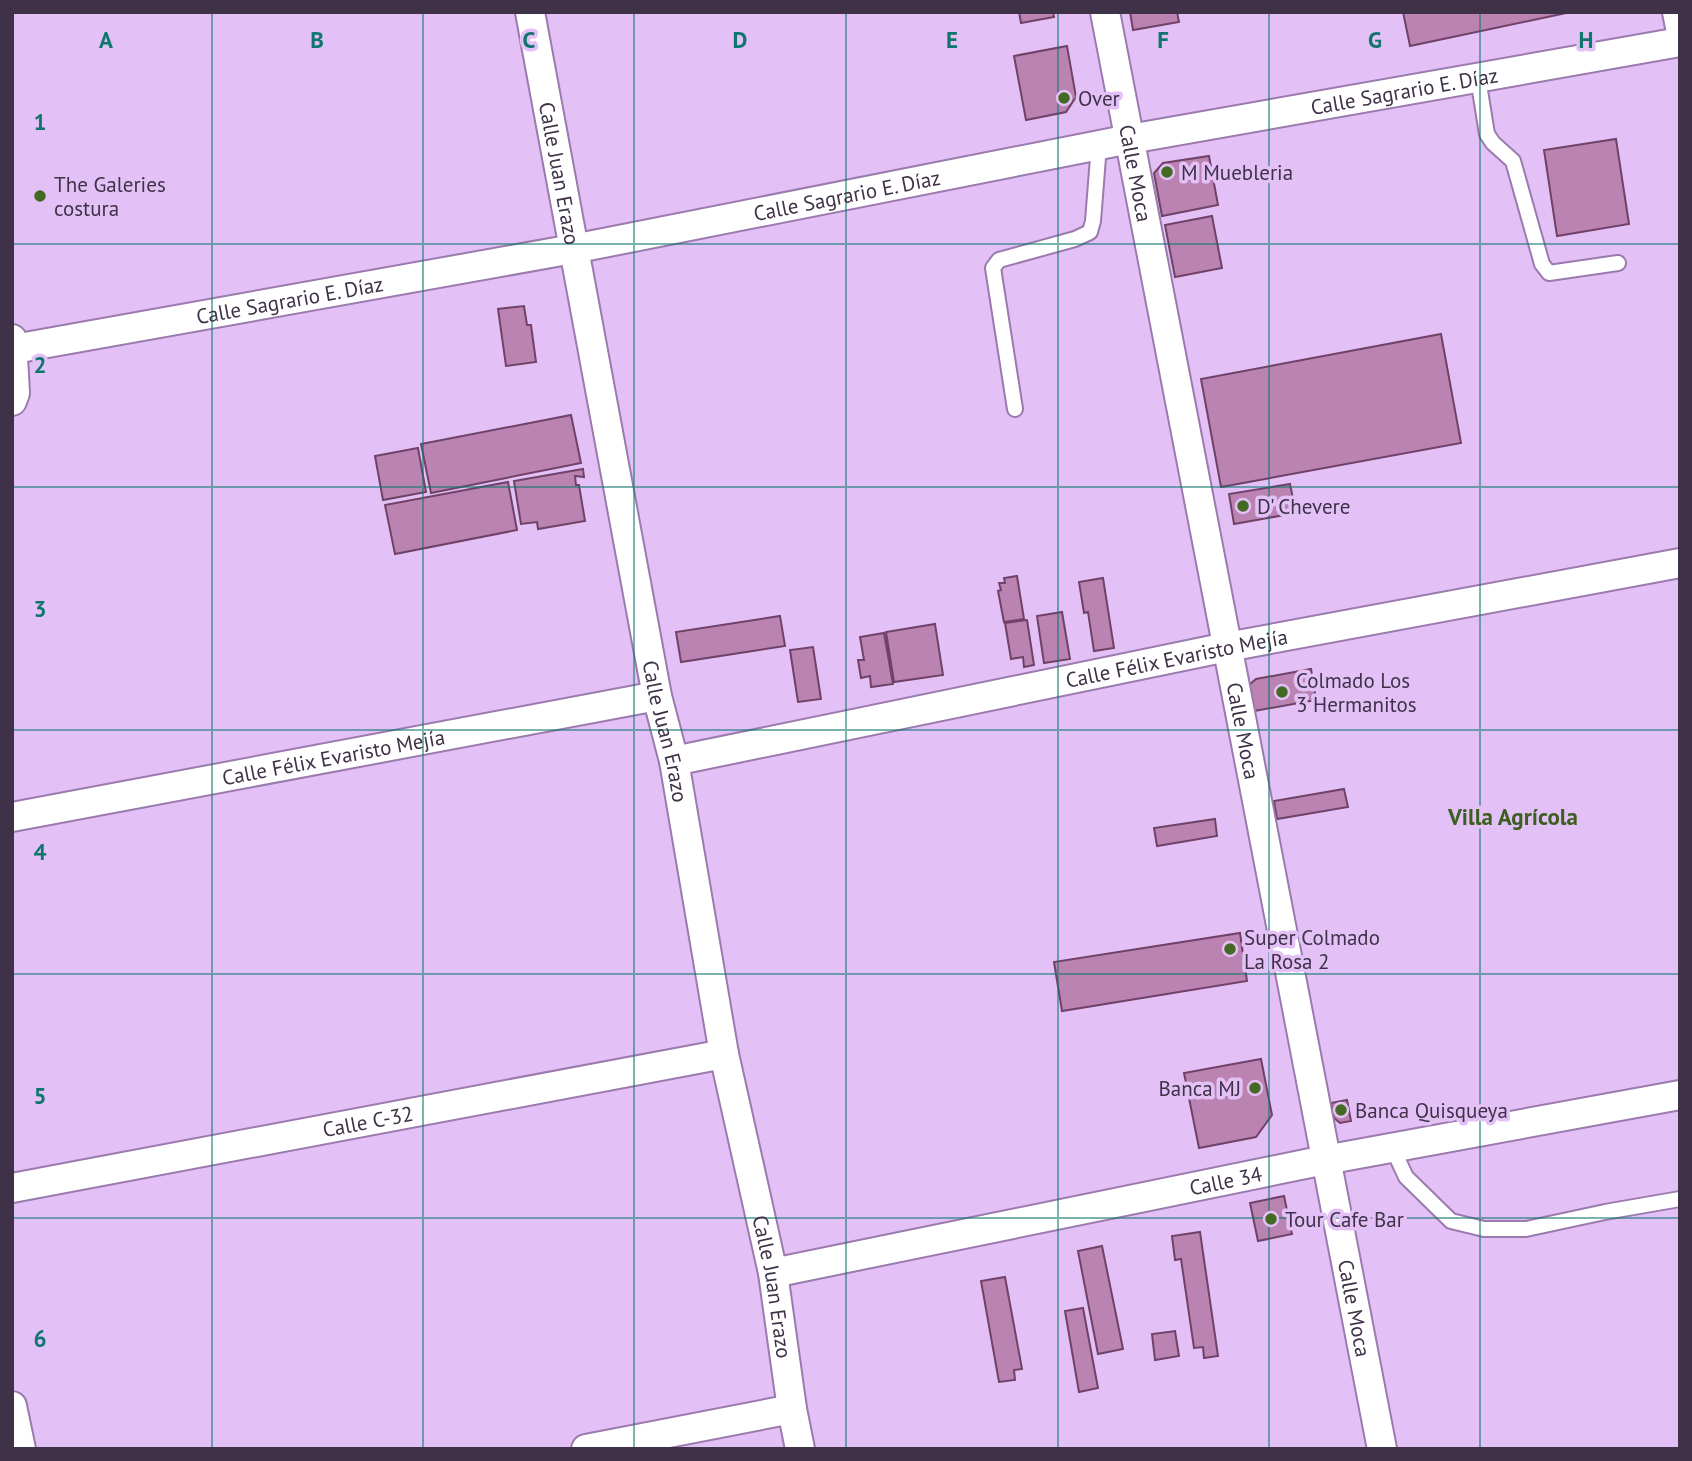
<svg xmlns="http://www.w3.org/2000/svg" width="1692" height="1461" font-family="'PT Sans',sans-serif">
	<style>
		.building { fill: #bb83b1; stroke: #704268; stroke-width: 2 }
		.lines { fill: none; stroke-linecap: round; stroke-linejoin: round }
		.service-casing { stroke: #9b7bad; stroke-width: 18 }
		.minor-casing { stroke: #9b7bad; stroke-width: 32 }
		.service { stroke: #fff; stroke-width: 14 }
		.minor { stroke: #fff; stroke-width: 28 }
		.grid { fill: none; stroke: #0f766e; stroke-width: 2; stroke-opacity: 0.55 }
		.poi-dot { fill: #436923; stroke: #e3c1f7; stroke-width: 2.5 }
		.labels { text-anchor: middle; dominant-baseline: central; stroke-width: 7; stroke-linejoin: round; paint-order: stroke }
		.street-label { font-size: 21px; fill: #3f3147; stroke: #e3c1f7 }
		.poi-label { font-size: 21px; fill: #3f3147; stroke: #e3c1f7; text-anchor: start }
		.neighbourhood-label { font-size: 23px; font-weight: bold; fill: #3c5e1f; stroke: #e3c1f7 }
		.grid-label { font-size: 23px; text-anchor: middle; font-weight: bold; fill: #0f766e; stroke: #e3c1f7; stroke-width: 7; stroke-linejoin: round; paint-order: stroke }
	</style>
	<rect width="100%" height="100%" fill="#e3c1f7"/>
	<path class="building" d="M1019 12H1053L1054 17 1021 23Z
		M1130 12H1177L1179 22 1133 30Z
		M1403 12H1571L1410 46Z
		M1067 46 1076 97 1066 112 1026 120 1014 56Z
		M1616 139 1629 224 1557 236 1544 150Z
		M1209 156 1218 205 1162 216 1154 173 1163 163Z
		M1212 216 1222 268 1175 277 1165 225Z
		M524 306 527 325H531L536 362 506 366 498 309Z
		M1441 334 1461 443 1221 487 1201 379Z
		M571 415 581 463 431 493 421 444Z
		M418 448 426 492 383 500 375 456Z
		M583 469 584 477 575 476 576 485H579L585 521 538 529 537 522 521 524 514 481Z
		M508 482 517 530 395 554 385 505Z
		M1290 484 1296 513 1234 524 1229 494Z
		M1017 576 1024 619 1004 622 998 591 1001 590 999 583H1005L1004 578Z
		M1103 578 1114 648 1094 651 1088 612 1084 613 1079 582Z
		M1062 612 1070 659 1044 663 1037 616Z
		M780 616 785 646 681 662 676 632Z
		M1027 620 1034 665 1024 667 1023 657 1011 659 1005 623Z
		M935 624 943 675 894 682 886 632Z
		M884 633 893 684 871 687 870 676 861 678 858 660H864L860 637Z
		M813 647 821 699 798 702 790 650Z
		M1311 669 1316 700 1254 711 1249 685 1256 679Z
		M1344 789 1348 807 1277 819 1274 801Z
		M1215 819 1217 836 1157 846 1154 828Z
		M1240 933 1247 981 1062 1011 1054 962Z
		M1261 1059 1272 1115 1256 1137 1199 1148 1184 1073Z
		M1347 1100 1351 1121 1340 1123 1334 1118 1331 1103Z
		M1284 1196 1292 1234 1258 1241 1250 1203Z
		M1200 1232 1218 1356 1204 1358 1203 1347 1194 1348 1181 1259 1175 1260 1172 1236Z
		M1102 1246 1123 1349 1098 1354 1078 1251Z
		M1005 1277 1022 1369 1014 1370 1015 1380 999 1382 981 1281Z
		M1083 1308 1098 1388 1079 1392 1065 1311Z
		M1175 1331 1179 1356 1155 1360 1152 1334Z"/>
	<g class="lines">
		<defs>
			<path id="service" d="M1478 78 1487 134 1493 143 1513 161 1542 264 1549 273 1618 263
				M1015 409 993 268 999 260 1075 239 1090 232 1093 221 1099 145
				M1392 1147 1406 1177 1451 1221 1484 1229H1526L1605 1212 1680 1199"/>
			<g id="minor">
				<path id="s1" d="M530 12 657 696 674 761 724 1054 773 1273 792 1409 800 1449"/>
				<path id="s2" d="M1105 12 1382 1449"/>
				<path d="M1677 12 1680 27"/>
				<path d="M12 339 15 393 12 401"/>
				<path id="s3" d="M14 349 573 249 1130 139 1680 42"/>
				<path id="s4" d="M674 761 1227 647 1680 563"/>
				<path id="s5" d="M12 817 657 696"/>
				<path id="s6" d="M12 1188 724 1054"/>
				<path id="s7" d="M773 1273 1325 1160 1680 1095"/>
				<path d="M12 1406 21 1449"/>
				<path d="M586 1449 792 1409"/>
			</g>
		</defs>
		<use href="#service" class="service-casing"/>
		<use href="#minor" class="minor-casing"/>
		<use href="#service" class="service"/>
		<use href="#minor" class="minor"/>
	</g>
	<path class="grid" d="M212 12V1449M423 12V1449M634 12V1449M846 12V1449M1058 12V1449M1269 12V1449M1480 12V1449M12 244H1680M12 487H1680M12 730H1680M12 974H1680M12 1218H1680"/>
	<g class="poi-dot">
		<circle cx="1064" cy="98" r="7"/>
		<circle cx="1167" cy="172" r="7"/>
		<circle cx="40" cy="196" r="7"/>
		<circle cx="1243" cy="506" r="7"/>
		<circle cx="1282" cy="692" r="7"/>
		<circle cx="1230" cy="949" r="7"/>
		<circle cx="1255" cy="1088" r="7"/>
		<circle cx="1341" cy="1110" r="7"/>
		<circle cx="1271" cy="1219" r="7"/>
	</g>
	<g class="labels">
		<g class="street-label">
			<text stroke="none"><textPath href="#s3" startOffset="1414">Calle Sagrario E. Díaz</textPath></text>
			<text stroke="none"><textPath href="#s1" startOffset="164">Calle Juan Erazo</textPath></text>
			<text stroke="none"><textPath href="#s2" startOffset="164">Calle Moca</textPath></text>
			<text stroke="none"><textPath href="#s3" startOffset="847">Calle Sagrario E. Díaz</textPath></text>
			<text stroke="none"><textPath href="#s3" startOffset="280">Calle Sagrario E. Díaz</textPath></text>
			<text stroke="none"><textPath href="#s4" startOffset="513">Calle Félix Evaristo Mejía</textPath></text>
			<text stroke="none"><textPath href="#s1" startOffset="732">Calle Juan Erazo</textPath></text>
			<text stroke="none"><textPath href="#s2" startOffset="732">Calle Moca</textPath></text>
			<text stroke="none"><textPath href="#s5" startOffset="327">Calle Félix Evaristo Mejía</textPath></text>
			<text stroke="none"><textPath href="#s6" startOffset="362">Calle C-32</textPath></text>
			<text stroke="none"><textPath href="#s7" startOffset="462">Calle 34</textPath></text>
			<text stroke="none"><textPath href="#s1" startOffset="1298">Calle Juan Erazo</textPath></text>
			<text stroke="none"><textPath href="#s2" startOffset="1320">Calle Moca</textPath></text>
		</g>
		<g class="poi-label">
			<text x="1078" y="98">Over</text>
			<text x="1181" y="172">M Muebleria</text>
			<text x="54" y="184">The Galeries<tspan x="54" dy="24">costura</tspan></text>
			<text x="1257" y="506">D' Chevere</text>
			<text x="1296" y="680">Colmado Los<tspan x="1296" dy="24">3 Hermanitos</tspan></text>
			<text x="1244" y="937">Super Colmado<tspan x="1244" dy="24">La Rosa 2</tspan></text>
			<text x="1241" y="1088" text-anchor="end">Banca MJ</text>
			<text x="1355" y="1110">Banca Quisqueya</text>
			<text x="1285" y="1219">Tour Cafe Bar</text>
		</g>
		<g class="neighbourhood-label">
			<text x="1513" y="816">Villa Agrícola</text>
		</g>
	</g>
	<g class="grid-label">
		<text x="106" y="48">A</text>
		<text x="317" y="48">B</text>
		<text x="529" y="48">C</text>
		<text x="740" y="48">D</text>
		<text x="952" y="48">E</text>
		<text x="1163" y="48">F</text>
		<text x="1375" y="48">G</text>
		<text x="1586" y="48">H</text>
		<text x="40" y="130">1</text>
		<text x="40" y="373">2</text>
		<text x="40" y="617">3</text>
		<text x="40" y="860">4</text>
		<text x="40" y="1104">5</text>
		<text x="40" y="1347">6</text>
	</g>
	<rect width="1692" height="1461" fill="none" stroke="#3f3147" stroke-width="28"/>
</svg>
